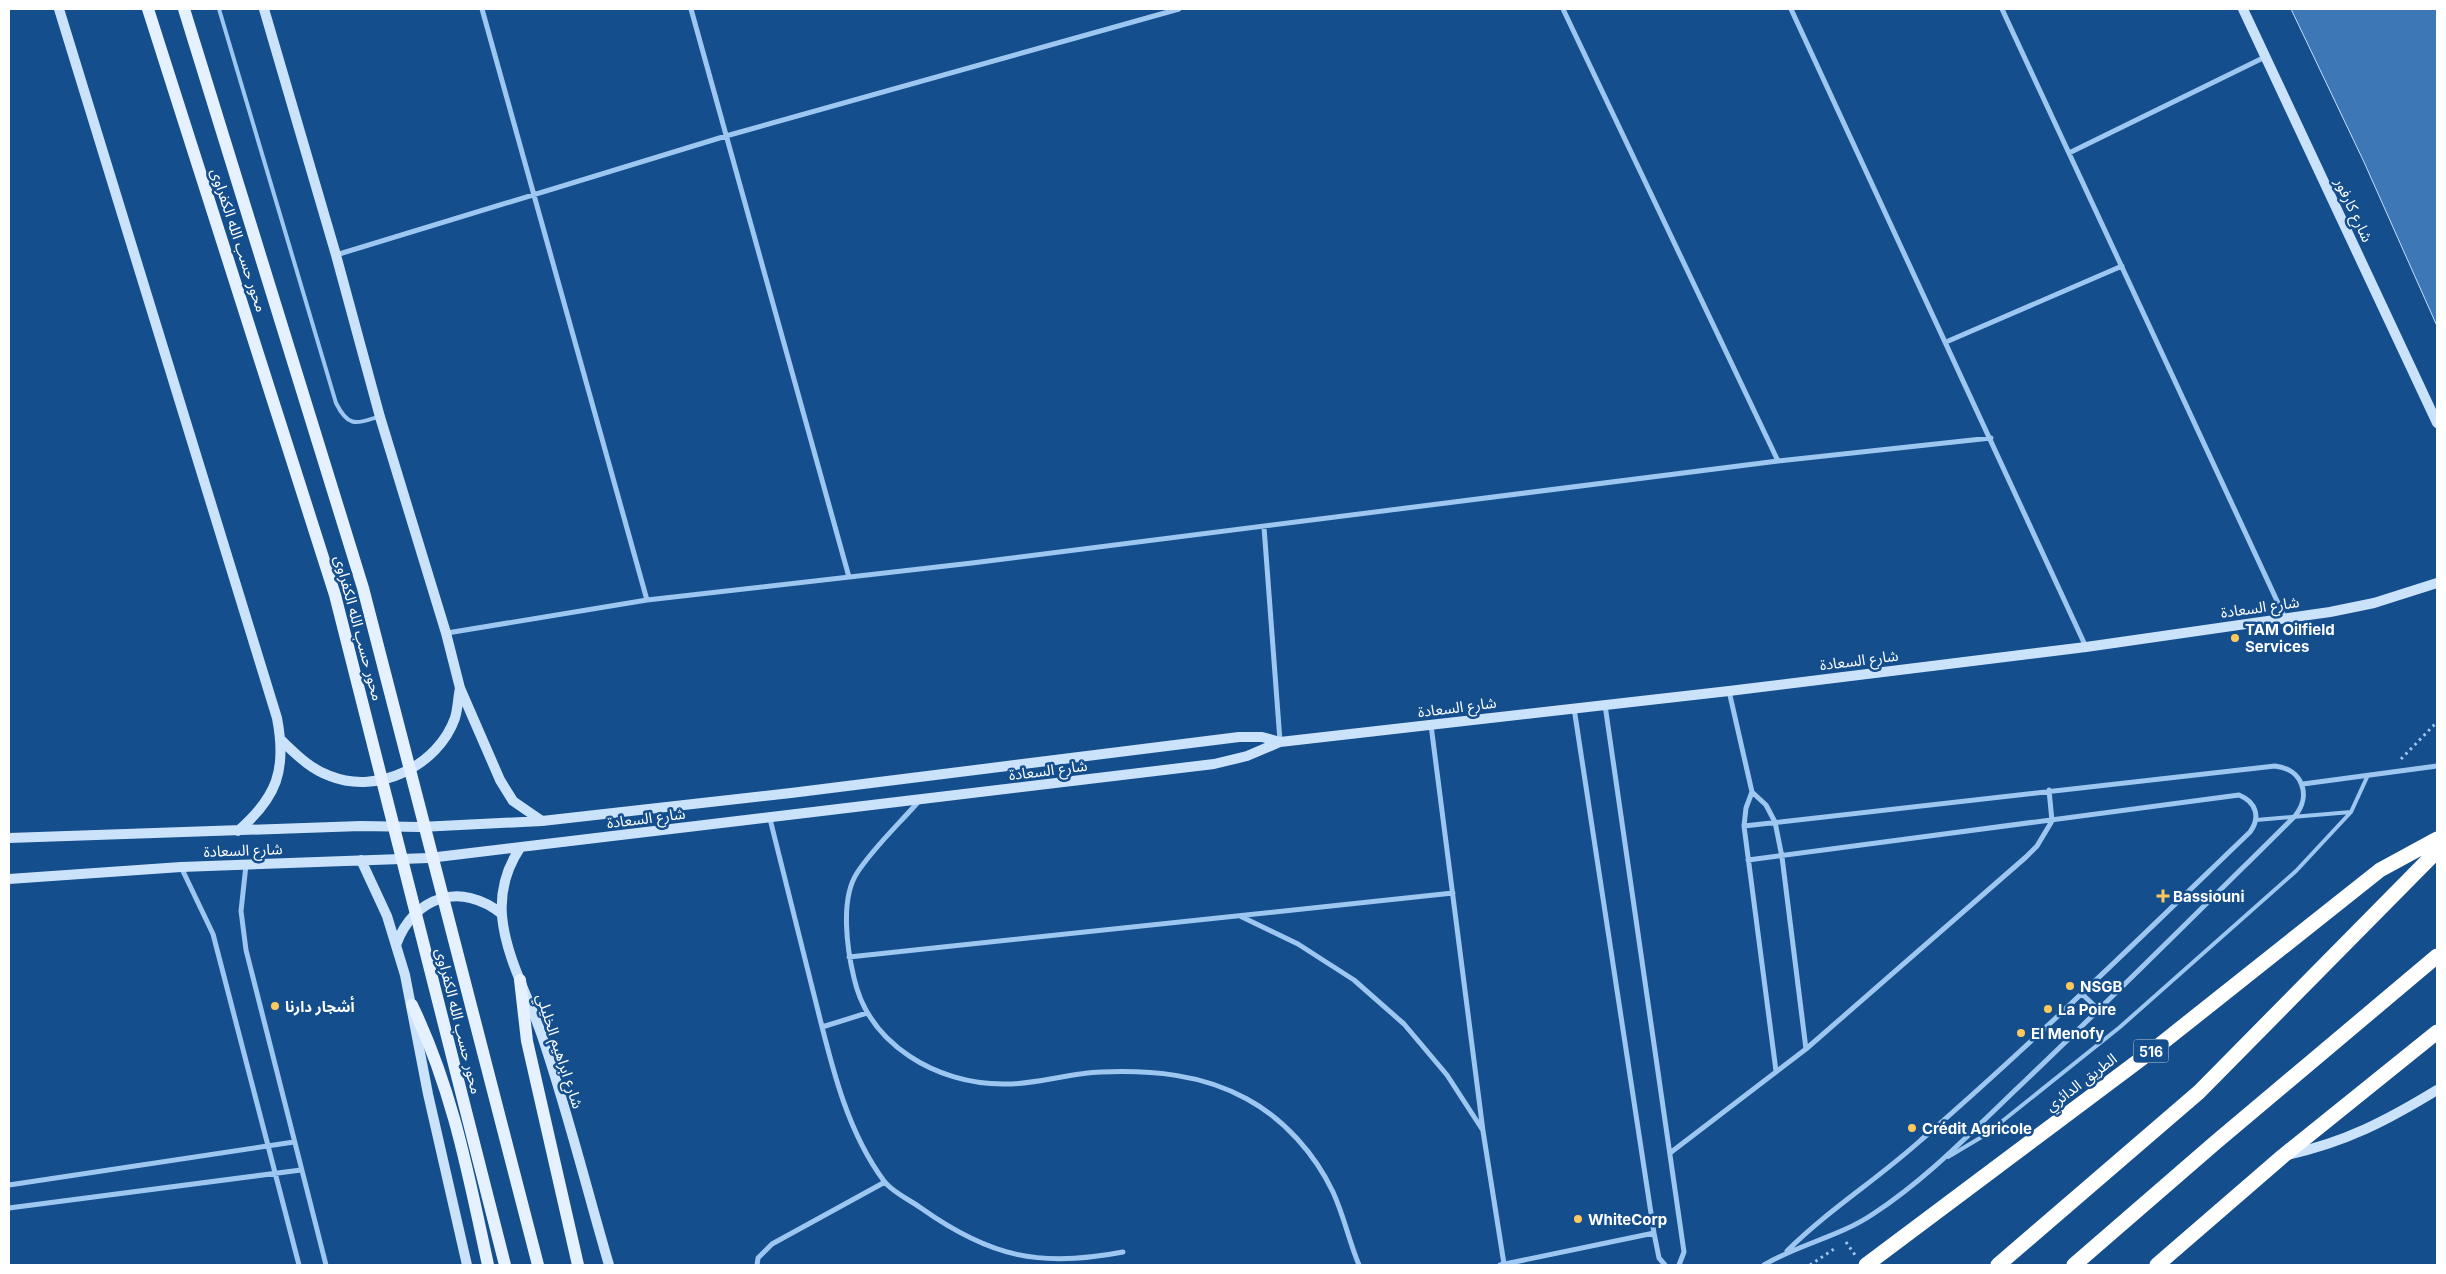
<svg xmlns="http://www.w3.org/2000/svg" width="2446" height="1274" font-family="Inter,'Noto Sans Arabic',sans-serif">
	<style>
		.building { fill: #3d77b5; stroke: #c3dffc }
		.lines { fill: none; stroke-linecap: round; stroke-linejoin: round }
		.path { stroke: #9dc6f0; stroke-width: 3; stroke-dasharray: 2.5 4; stroke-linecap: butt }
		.lane { stroke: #9dc6f0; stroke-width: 4 }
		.street { stroke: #9dc6f0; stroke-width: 5 }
		.secondary { stroke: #cbe2fb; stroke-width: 10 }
		.primary { stroke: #e6f1ff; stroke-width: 12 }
		.highway { stroke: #fff; stroke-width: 15 }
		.poi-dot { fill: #ffc85c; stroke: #144e8c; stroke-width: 2 }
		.labels { text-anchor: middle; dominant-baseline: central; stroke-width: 5; stroke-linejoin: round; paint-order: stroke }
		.shield { fill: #144e8c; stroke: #b8cadc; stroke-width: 1 }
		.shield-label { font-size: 14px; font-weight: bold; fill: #fff }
		.street-label { font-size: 15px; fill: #fff; stroke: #144e8c }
		.poi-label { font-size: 15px; font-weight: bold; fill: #fff; stroke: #144e8c; text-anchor: start }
	</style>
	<rect width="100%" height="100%" fill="#144e8c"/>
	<path class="building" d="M2291 9H2437V326L2364 162Z"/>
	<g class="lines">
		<path class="path" d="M2401 759 2437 722
			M1846 1242 1855 1255
			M1810 1265 1837 1247"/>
		<path class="lane" d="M219 9 336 403C348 427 355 424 378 417
			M2256 820 2351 812
			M1948 1157 1985 1135 2120 1027 2296 871 2351 812 2368 775"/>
		<path class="street" d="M482 9 647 600
			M691 9 849 577
			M1563 9 1778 461
			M1791 9 2086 647
			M2002 9 2285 618
			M2069 153 2265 57
			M336 255 726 136 1179 9
			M1946 342 2122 266
			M1264 527 1280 741
			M447 633 647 600 972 563 1778 461 1991 438
			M1729 691 1752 792 1766 805 1775 822 1782 857 1806 1049
			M1605 705 1684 1252 1679 1265
			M1574 708 1654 1233 1659 1258 1665 1265
			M1431 725 1483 1131 1504 1264
			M2303 784 2437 766
			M1752 792 1746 808 1744 826 1776 1071
			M919 801C899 824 874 847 857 873 840 899 847 949 854 978 869 1045 937 1084 1003 1084 1036 1085 1068 1073 1101 1072 1151 1070 1202 1074 1247 1099 1284 1119 1315 1154 1333 1192 1344 1216 1349 1241 1359 1265
			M770 819C784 875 798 931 812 987 829 1053 843 1126 884 1181 892 1192 910 1200 921 1208 990 1257 1040 1268 1123 1252
			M1744 826 2275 766C2302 769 2312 795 2295 816 2206 904 2117 993 2026 1080 1977 1126 1930 1177 1873 1214 1839 1237 1799 1244 1764 1265
			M1748 860 2239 795C2256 802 2261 817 2250 832 2142 936 2034 1042 1921 1140 1878 1179 1828 1210 1787 1251
			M246 865 241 911 246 950 326 1265
			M181 867 213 934 299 1265
			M1240 916 1298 944 1354 980 1404 1024 1447 1075 1482 1129
			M849 957 1453 893
			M2082 994 2099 1010
			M822 1027 867 1013
			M1670 1153 1806 1049 2026 857 2037 846 2052 821 2049 790
			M9 1185 294 1142
			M9 1208 301 1170
			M757 1265 758 1258 772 1244 885 1182
			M1500 1265 1654 1233"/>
		<path class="secondary" d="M59 9 277 718C287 770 277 797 238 831
			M264 9 336 255 380 417 446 633 460 688 500 780 513 801 542 821
			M2243 9 2437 423
			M281 740C296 754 310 769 330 776 378 795 438 766 455 718 458 708 458 697 460 688
			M9 838 361 826 420 827 542 821 791 793 1239 737H1262L1280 742
			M520 848C506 869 500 890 502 916 506 959 530 999 543 1039 568 1113 587 1190 609 1265
			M361 860 387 916 405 975 428 1094 467 1265
			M9 879 181 867 429 858 1214 764 1247 756 1280 742 1729 691 2086 647 2330 612 2374 603 2437 583
			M396 945C414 896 461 881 502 914
			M2287 1155C2346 1142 2386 1121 2437 1090"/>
		<path class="primary" d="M148 9 335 595 505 1265
			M184 9 363 588 538 1265
			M520 980 527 1041 578 1265
			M412 1005C453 1091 468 1173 488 1265"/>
		<path class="highway" d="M1866 1265 2157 1047 2380 870 2437 839
			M1998 1265 2199 1092 2437 851
			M2074 1265 2216 1142 2437 956
			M2157 1265 2283 1156 2437 1032"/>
	</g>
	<g class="poi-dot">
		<circle cx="2235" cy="638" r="5"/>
		<path d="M2160.5 888.5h5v5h5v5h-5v5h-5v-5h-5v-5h5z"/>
		<circle cx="2070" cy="986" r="5"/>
		<circle cx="275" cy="1006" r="5"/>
		<circle cx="2048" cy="1009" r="5"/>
		<circle cx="2021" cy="1033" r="5"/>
		<circle cx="1912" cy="1128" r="5"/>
		<circle cx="1578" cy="1219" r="5"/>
	</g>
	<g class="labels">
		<rect class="shield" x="2133.5" y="1039.5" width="35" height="23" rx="4"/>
		<g class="shield-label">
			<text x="2151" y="1051">516</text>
		</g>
		<g class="street-label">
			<text transform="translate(2354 210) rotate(65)">شارع كارفور</text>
			<text transform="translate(239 240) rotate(72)">محور حسب الله الكفراوى</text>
			<text transform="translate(2260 607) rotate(-8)">شارع السعادة</text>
			<text transform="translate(359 628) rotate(75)">محور حسب الله الكفراوى</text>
			<text transform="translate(1859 660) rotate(-7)">شارع السعادة</text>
			<text transform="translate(1457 707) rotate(-7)">شارع السعادة</text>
			<text transform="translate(1048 770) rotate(-7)">شارع السعادة</text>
			<text transform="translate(646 818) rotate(-7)">شارع السعادة</text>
			<text transform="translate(243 850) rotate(-2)">شارع السعادة</text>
			<text transform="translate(459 1021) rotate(76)">محور حسب الله الكفراوى</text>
			<text transform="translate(560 1051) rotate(72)">شارع ابراهيم الخليلي</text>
			<text transform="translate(2081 1082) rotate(-37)">الطريق الدائري</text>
		</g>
		<g class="poi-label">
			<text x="2245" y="629">TAM Oilfield<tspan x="2245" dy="17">Services</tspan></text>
			<text x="2173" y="896">Bassiouni</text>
			<text x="2080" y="986">NSGB</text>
			<text x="285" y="1006">أشجار دارنا</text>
			<text x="2058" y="1009">La Poire</text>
			<text x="2031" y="1033">El Menofy</text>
			<text x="1922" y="1128">Crédit Agricole</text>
			<text x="1588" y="1219">WhiteCorp</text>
		</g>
	</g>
	<rect width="2446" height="1274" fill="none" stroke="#ffffff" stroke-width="20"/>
</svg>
